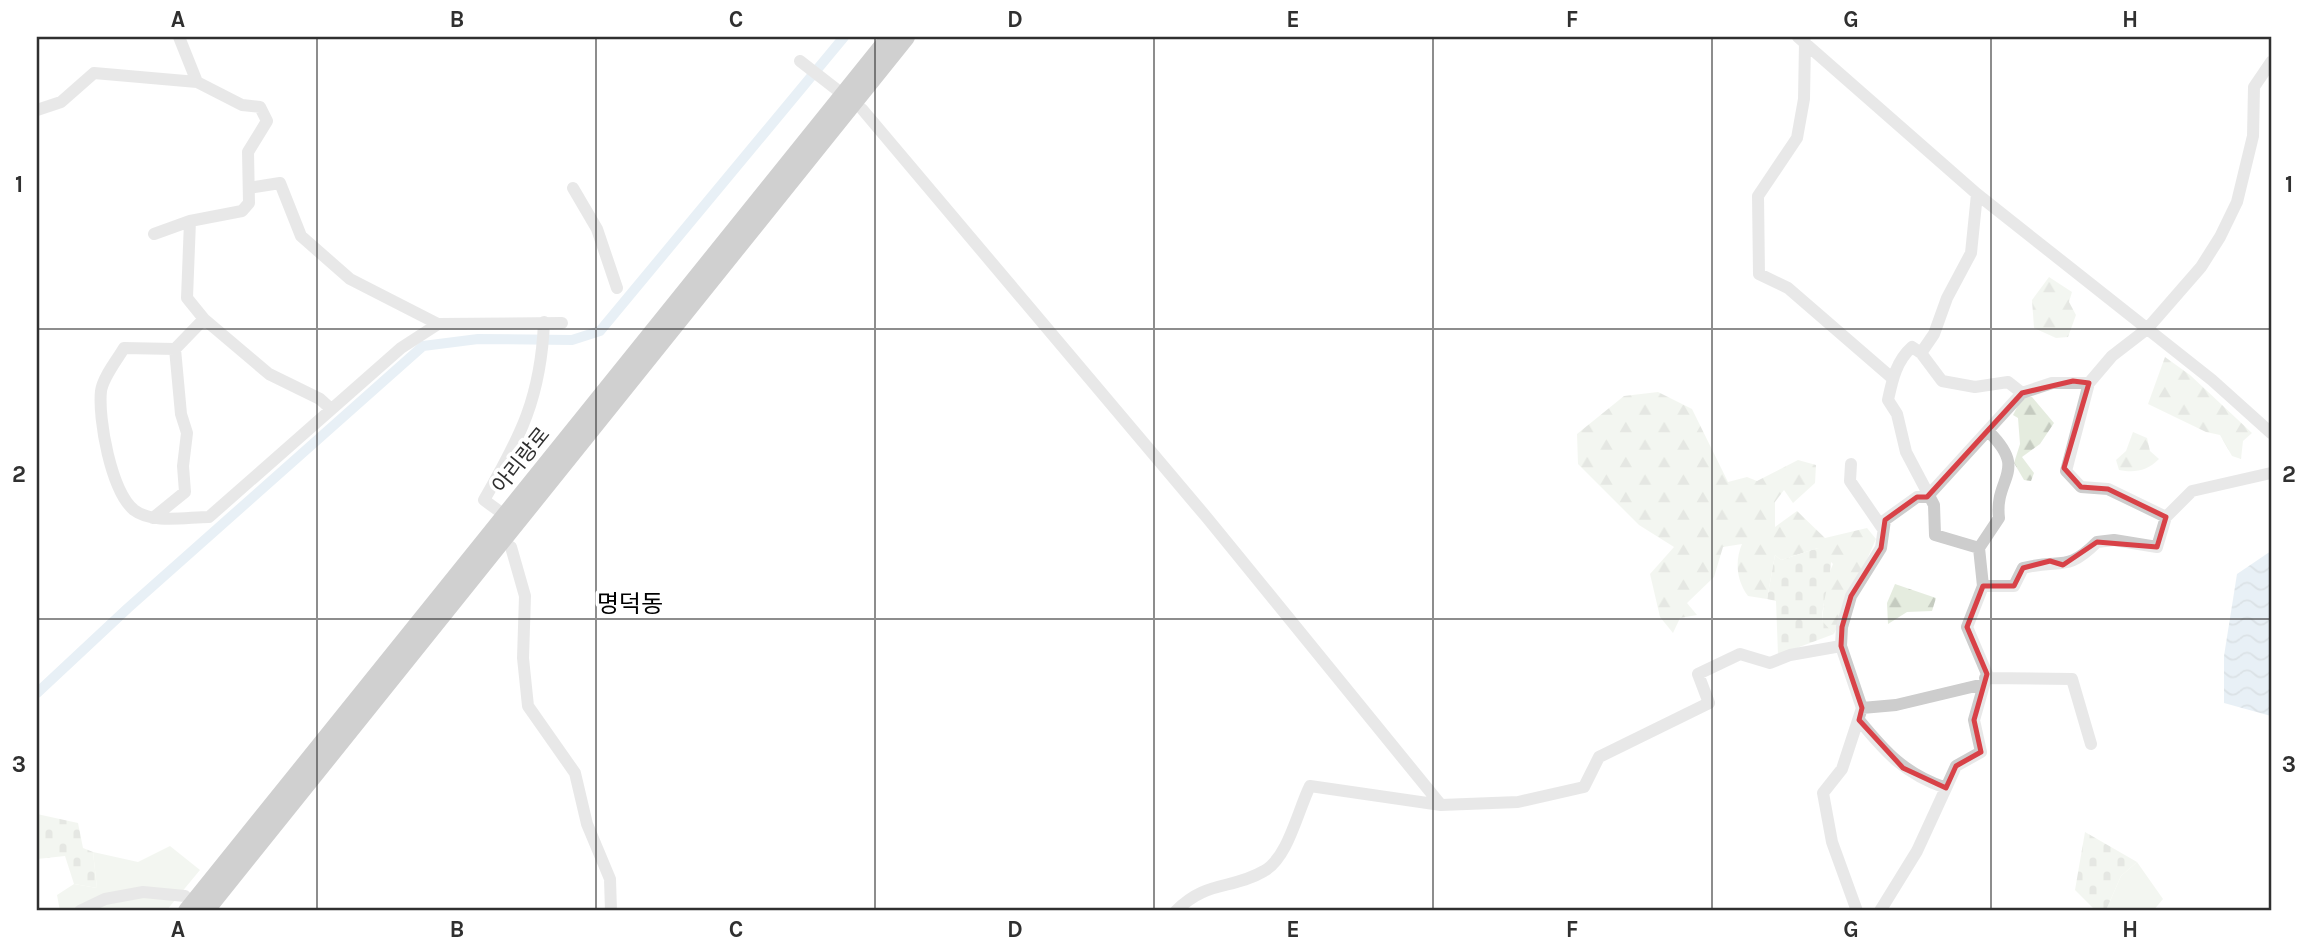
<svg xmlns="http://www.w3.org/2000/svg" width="2308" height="948" font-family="Karla,'Noto Sans KR',sans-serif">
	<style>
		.green { fill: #e5ecdf }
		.forest { fill: url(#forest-firs) }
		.cemetery { fill: url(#cemetery-stones) }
		.water { fill: url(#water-waves) }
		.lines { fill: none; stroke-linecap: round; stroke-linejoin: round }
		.canal { stroke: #cddeea; stroke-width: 10 }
		.minor { stroke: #cdcdcd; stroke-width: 12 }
		.highway { stroke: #979797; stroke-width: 18 }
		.marked { fill: none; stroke: #d84147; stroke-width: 5; stroke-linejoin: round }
		.grid { fill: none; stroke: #303030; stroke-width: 2; stroke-opacity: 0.55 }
		.labels { text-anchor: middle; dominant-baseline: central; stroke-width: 7; stroke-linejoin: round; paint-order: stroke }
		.street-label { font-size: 21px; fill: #303030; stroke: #fff }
		.quarter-label { font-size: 24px; fill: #000; stroke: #fff }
		.neatline { fill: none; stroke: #303030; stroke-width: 2.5 }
		.grid-label { font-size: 23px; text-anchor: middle; font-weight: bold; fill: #303030 }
	</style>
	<defs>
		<pattern id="forest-firs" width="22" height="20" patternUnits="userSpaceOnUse" patternTransform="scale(1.75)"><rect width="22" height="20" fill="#e5ecdf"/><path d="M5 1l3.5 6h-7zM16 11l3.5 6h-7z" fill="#c5cbc0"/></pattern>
		<pattern id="cemetery-stones" width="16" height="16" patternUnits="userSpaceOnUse" patternTransform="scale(1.75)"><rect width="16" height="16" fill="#e5ecdf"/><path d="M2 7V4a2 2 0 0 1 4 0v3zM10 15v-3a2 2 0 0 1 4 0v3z" fill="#c5cbc0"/></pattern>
		<pattern id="water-waves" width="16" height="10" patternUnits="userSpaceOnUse" patternTransform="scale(1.75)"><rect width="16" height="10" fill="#cddeea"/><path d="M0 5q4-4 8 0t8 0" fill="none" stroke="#b0bfc9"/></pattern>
	</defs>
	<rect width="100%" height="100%" fill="#fff"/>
	<path class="green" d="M170 846 200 870 166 911H60L57 895 74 884 97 888 93 852 138 862Z
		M2137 862 2163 899 2153 911H2117L2107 908 2121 876Z"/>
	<path class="forest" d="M2049 277 2072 292 2069 302 2076 315 2068 337 2056 338 2034 328 2032 300Z
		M2165 357 2190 375 2252 433 2243 441 2241 459 2232 456 2220 435 2206 432 2148 404Z
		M1658 392 1692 409 1728 482 1747 477 1757 481 1798 460 1816 465 1815 483 1793 503 1784 490 1775 502V527L1797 511 1825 538 1867 528 1876 539 1834 634 1822 622 1826 581 1833 564 1818 548 1781 560 1775 555 1767 599 1748 596C1736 580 1735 560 1742 544L1723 547 1714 577 1687 603 1697 615 1680 618 1673 633 1660 617 1650 574 1674 547 1639 525 1578 464 1577 434 1624 396Z
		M2023 396 2032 397 2054 423 2040 444 2022 457 2034 473 2031 481 2024 480 2014 463 2020 444 2018 418 2013 415Z
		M2133 432 2147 438 2150 451 2159 459C2147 471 2135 473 2119 470L2116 460 2126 451Z
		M1895 584 1936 598 1932 611 1907 612 1888 624 1887 603Z"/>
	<path class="cemetery" d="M1818 548 1830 550C1835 569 1822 598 1822 621L1834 634 1778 655 1776 601 1767 599 1775 555 1781 560Z
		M37 814 78 823 83 848 93 852 97 888 74 884 65 856 37 859Z
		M2085 832 2137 862 2121 876 2107 908H2093L2075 890Z"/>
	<path class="water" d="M2271 551V716L2224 703V656L2237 574Z"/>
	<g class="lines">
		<path class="canal" d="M37 693 128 608 423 346 478 339 572 340 600 331 844 37"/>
		<path class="minor" d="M179 37 197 82
			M1798 37 1977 194 2212 380 2271 433
			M1805 42 1804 99 1797 138 1758 196 1759 274 1788 288 1892 378
			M800 61 836 89
			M862 109 1208 519 1441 805
			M37 110 61 102 94 73 197 82 242 105 260 107 267 121 248 152 249 203 242 211 190 221 154 234
			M249 188 280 183 301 236 350 279 438 324
			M573 188 597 229 617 288
			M190 221 187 298 204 319
			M1921 353 1934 334 1947 298 1971 253 1977 194
			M2089 383 2066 471 2081 487 2108 489 2166 517
			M331 409 320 399 269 374 204 319 175 349 124 348C117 360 103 377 101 391 98 419 111 491 134 510 152 524 187 517 209 517L401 348 438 324 562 323
			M1851 464 1850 481 1883 529
			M499 511 484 500C521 436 541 397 544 322
			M153 518 185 492 183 466 187 433 181 414 175 349
			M511 547 525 596 523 658 528 706 575 773 587 824 610 879 611 911
			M1979 548 1935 535 1934 505 1906 452 1897 414 1888 400C1892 381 1896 361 1912 347L1921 353 1942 381 1975 387 2008 382 2022 393
			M1983 586 1979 548 1999 518C1994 477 2029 472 1989 432
			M1985 678 2072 679 2091 744
			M1862 708 1896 705 1984 684
			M1859 720C1886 753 1905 774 1946 788L1917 851 1880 911
			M1946 788 1956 766 1981 752 1974 720 1987 674 1967 627 1983 586H2014L2023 568C2062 558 2066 573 2097 542L2114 540 2157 547 2166 517 2192 491 2271 473
			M80 911 105 899 143 892 185 896
			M1176 911C1206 880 1232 890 1264 871 1288 858 1298 810 1310 786L1441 805 1518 802 1584 787 1599 757 1709 703 1698 674 1740 654 1770 663 1790 655 1841 646
			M1857 911 1832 842 1823 793 1842 769 1862 708 1841 646 1842 627 1851 596 1881 548 1885 520 1917 497H1927L2022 393 2052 383H2089L2112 356 2147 329 2201 267 2220 237 2237 202 2253 136 2254 87 2271 62"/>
		<path class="highway" d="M187 911 890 37
			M205 911 906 37"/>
	</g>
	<path d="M0 0H2308V948H0ZM2073 381 2089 383 2064 468 2081 487 2108 489 2166 517 2157 547 2097 542 2063 565 2050 561 2023 568 2014 586H1983L1967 627 1987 674 1974 720 1981 752 1956 766 1946 788 1903 768 1859 720 1862 708 1841 646 1842 627 1851 596 1881 548 1885 520 1917 497H1927L2022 393Z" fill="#fff" fill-opacity=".55" fill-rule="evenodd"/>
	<path class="marked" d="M2073 381 2089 383 2064 468 2081 487 2108 489 2166 517 2157 547 2097 542 2063 565 2050 561 2023 568 2014 586H1983L1967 627 1987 674 1974 720 1981 752 1956 766 1946 788 1903 768 1859 720 1862 708 1841 646 1842 627 1851 596 1881 548 1885 520 1917 497H1927L2022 393Z"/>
	<path class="grid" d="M317 37V911M596 37V911M875 37V911M1154 37V911M1433 37V911M1712 37V911M1991 37V911M37 329H2271M37 619H2271"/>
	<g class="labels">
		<g class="street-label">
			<text transform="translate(521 460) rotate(-51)">아리랑로</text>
		</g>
		<g class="quarter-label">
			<text x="630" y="604">명덕동</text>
		</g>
	</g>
	<rect width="2308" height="948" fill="none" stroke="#ffffff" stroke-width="77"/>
	<rect x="38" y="38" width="2232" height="871" class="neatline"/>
	<g class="grid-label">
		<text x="178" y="27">A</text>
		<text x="457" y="27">B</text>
		<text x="736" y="27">C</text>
		<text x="1015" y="27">D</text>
		<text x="1293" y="27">E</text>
		<text x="1572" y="27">F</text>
		<text x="1851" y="27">G</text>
		<text x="2130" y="27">H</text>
		<text x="19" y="192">1</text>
		<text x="2289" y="192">1</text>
		<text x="19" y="482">2</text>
		<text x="2289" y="482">2</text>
		<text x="19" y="772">3</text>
		<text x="2289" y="772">3</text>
		<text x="178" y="937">A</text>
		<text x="457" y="937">B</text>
		<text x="736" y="937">C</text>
		<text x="1015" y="937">D</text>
		<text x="1293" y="937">E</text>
		<text x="1572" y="937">F</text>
		<text x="1851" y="937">G</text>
		<text x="2130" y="937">H</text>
	</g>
</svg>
